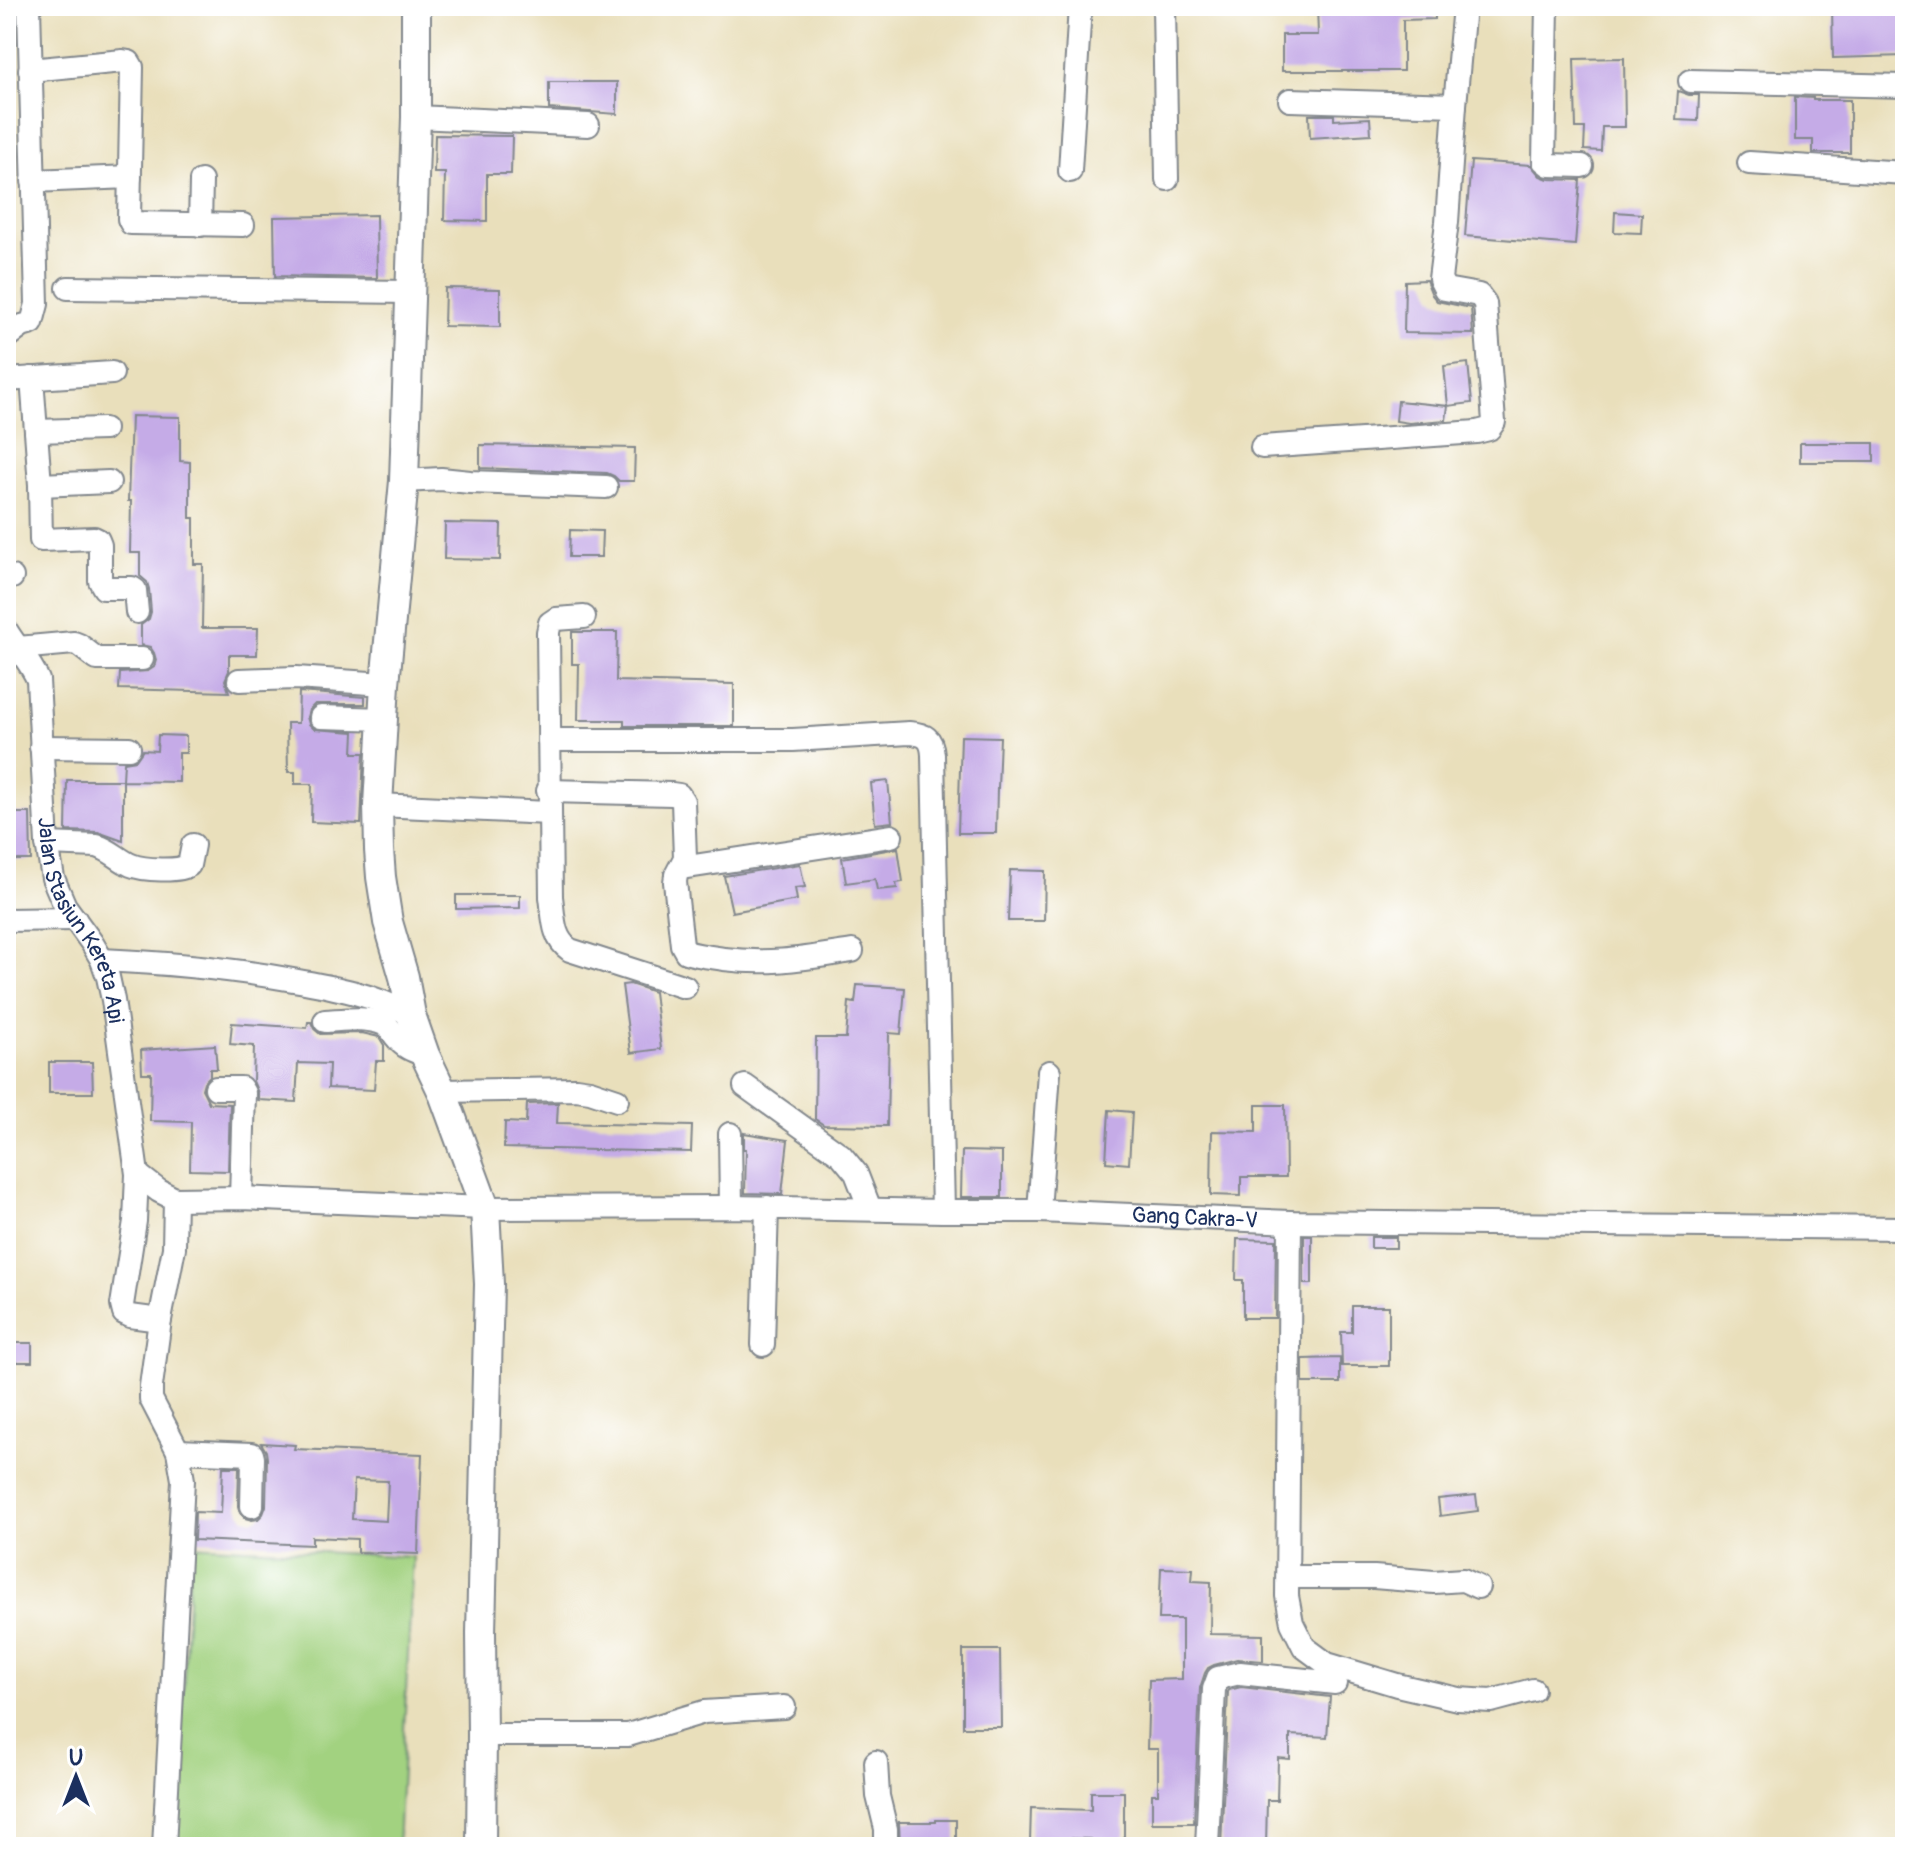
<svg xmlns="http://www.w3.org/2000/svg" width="1911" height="1853" font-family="Pangolin,sans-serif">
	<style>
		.green { fill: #a2d280; stroke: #5e806f; stroke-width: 2 }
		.building { fill: #c5abe7; fill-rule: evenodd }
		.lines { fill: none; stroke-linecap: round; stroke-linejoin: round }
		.minor-casing { stroke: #82878c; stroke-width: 26 }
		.major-casing { stroke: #82878c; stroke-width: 32 }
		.minor { stroke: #fff; stroke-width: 22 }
		.major { stroke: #fff; stroke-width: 28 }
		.labels { text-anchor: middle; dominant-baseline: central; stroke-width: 7; stroke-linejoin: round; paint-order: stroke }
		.street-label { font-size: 22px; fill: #1b2f5e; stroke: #fff }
	</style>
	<rect width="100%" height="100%" fill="#fff"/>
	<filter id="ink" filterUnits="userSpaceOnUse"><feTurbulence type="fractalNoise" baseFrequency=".0125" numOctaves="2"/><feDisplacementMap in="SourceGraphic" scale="16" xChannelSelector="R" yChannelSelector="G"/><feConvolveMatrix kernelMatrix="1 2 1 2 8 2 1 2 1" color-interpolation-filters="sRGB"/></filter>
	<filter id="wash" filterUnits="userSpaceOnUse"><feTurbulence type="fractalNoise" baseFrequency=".006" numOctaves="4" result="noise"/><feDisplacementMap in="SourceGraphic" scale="32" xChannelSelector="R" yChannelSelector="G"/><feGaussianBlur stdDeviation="1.8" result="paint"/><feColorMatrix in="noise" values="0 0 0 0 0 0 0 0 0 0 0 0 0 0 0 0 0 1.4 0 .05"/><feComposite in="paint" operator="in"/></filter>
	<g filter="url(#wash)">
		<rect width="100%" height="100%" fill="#e9dfbb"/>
		<path class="green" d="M191 1545 413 1557 398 1847H175Z"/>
		<g id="blocks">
			<path class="building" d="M1317 6H1435V19L1403 20V71H1282V35H1318Z
				M1832 6H1905V56L1833 58Z
				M1624 58 1625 127H1602L1601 151 1584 150 1585 128H1576L1574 59Z
				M549 82H617V114L549 109Z
				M1678 91 1689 95H1699L1698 121 1676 120Z
				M1795 97 1813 98V100H1850V153H1813V140H1795Z
				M1309 115H1334V120L1370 118 1371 134 1310 138Z
				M435 135 512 136 511 174H487V221L444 220 445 173H434Z
				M1471 161 1531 165 1540 176 1548 179 1580 180 1575 245 1465 236Z
				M1615 212 1642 214 1641 233 1614 232Z
				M376 215 377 278 275 276 274 217Z
				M1426 280 1432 295 1437 301 1471 308 1473 334 1404 333 1405 281Z
				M445 288 500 289V327L444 326Z
				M1468 363 1472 403 1448 406 1444 366Z
				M1398 401 1448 406 1446 420 1409 423 1396 421Z
				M131 416 180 417V461L190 462V518H194V564H203L202 628H258L257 655H229V671L225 680 229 692 119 689 120 673 148 671 154 667 156 660 154 653 150 647 141 645V625L149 619 151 612 149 589 147 582 140 576V553H130L131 501H128Z
				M1800 443H1874V462H1800Z
				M480 445 635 448 634 481H619L614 476 607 473 480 468Z
				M445 523 501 524 500 560 444 559Z
				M570 530 602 531 601 557H569Z
				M572 632H617L616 681 734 684V726H624V720H578L579 664H572Z
				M299 692 365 697V704H315L309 710 307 717 309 724 314 729 354 732 353 753H364L361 824 311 822 312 784H295V772H288L287 723H298Z
				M158 735 186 736V753H179V782L123 781V841L98 832 66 831 67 780H123L124 762 136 760 143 750 157 751Z
				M961 736 1000 737 998 788H997L996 833H958Z
				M888 781 892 822 875 824 871 783Z
				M6 813H30L31 860H6Z
				M898 848 903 882 896 883 897 888 877 890 875 879 846 883 842 858Z
				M800 864 805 887 795 888 797 900 732 912 724 876Z
				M1010 870 1045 871 1044 921H1008Z
				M456 895H520V908L456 909Z
				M630 984 654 992 661 1049 631 1053 622 985Z
				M857 985 905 988 901 1034 889 1033 887 1126 824 1125 815 1119 816 1038H846L849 1002 855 1003Z
				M308 1022H311L314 1029 320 1034 362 1033 379 1037 384 1045V1061H376L374 1090 328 1088 329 1064 298 1063 296 1102 258 1100V1093L253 1081 254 1046 230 1044 232 1023 307 1028Z
				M215 1045 217 1069H210V1076L204 1082 202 1089 209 1103 230 1104 228 1171 190 1170 191 1122 150 1121 151 1073H142L141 1050Z
				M49 1062H92L93 1093H49Z
				M558 1103 557 1123 692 1126 691 1152 504 1148 505 1122 526 1123 527 1104Z
				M1256 1105H1285L1286 1177H1241V1196L1211 1195 1212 1131 1256 1132Z
				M1109 1110 1132 1112 1129 1164 1106 1162Z
				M744 1133 788 1140 782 1194 745 1193 746 1149H744Z
				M962 1151 1002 1152V1197H961Z
				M1304 1236H1312V1284H1304Z
				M1371 1237H1396V1248H1371Z
				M1237 1239 1276 1240 1275 1318H1243V1280H1236Z
				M1352 1306H1389V1366H1342L1341 1332H1352Z
				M6 1343H32V1362H6Z
				M1340 1358V1383H1303V1359Z
				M261 1443 295 1445 294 1449 422 1454 418 1554 357 1552V1539L312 1537V1545L194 1540 195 1512 221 1513 223 1467H239L238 1506 240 1513 245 1518 252 1520 258 1519 263 1514 266 1506 267 1458 266 1451ZM354 1480 388 1481 386 1521 352 1519Z
				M1476 1495 1478 1511 1440 1516 1438 1499Z
				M1161 1568 1193 1569 1192 1581 1211 1582 1210 1634 1263 1635V1661L1237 1659 1214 1665 1208 1668 1205 1673 1200 1688 1194 1823H1152V1794H1158V1749H1147L1149 1680 1182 1679V1619H1159Z
				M963 1650H1000L1001 1727H963Z
				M1241 1687 1330 1697 1327 1737 1290 1735V1759L1278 1758 1277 1800H1267L1266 1847H1221L1228 1692 1229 1690Z
				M1091 1792H1124V1847H1091V1839L1050 1838V1843L1030 1842 1031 1808 1091 1810Z
				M936 1820H956V1847H900L899 1822H936Z"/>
		</g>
	</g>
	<g filter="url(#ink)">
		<use href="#blocks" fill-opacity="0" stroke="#82878c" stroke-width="2"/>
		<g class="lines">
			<defs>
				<g id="minor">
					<path d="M1164 6 1167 179"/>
					<path d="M1547 6 1544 161 1549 165 1582 166"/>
					<path d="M30 70 123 61 129 62 132 67 129 219 131 223 243 225"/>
					<path d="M1690 81 1905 86"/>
					<path d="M1290 100 1455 105 1464 6"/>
					<path d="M416 117 588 125"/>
					<path d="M1749 163 1905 173"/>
					<path d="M1070 171 1080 6"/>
					<path d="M33 181 130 177"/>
					<path d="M200 225 201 181"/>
					<path d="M68 288 410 292"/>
					<path d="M6 338 22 326 32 323 37 304 29 6"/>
					<path d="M32 378 40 485 41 540 94 538 98 540 100 545V581L104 588H132L135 590 137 612"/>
					<path d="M6 380 112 373"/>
					<path d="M36 431 104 429"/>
					<path d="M1262 447 1477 432 1489 429 1494 422 1485 303 1479 295 1445 289 1440 279 1447 222 1455 105"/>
					<path d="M404 481 441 479 470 482 606 487"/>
					<path d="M40 485 109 482"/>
					<path d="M6 577H12"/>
					<path d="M584 617 556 619 550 623 548 632 551 897C554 917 552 938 570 950L685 987"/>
					<path id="s1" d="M6 630C16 647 30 661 38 680L47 844 53 878 65 906 92 943 102 960 108 977 113 1000 137 1174 135 1221 122 1305 124 1313 130 1316 160 1320"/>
					<path d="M18 648 74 643 79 645 97 659H142"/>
					<path d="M239 680 296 678 385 684"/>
					<path d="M321 717 384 719"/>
					<path d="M549 740H793L909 733C925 734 932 738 933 755L943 1211"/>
					<path d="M41 747 129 748"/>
					<path d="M548 791 672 794 679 795 683 801 685 858 676 875 675 882 682 945 686 952C699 956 711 957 724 959 772 965 806 958 852 951"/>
					<path d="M378 805 549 813"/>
					<path d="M47 844 97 846C111 850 119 860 131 865 143 870 179 872 189 865L193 845"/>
					<path d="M681 868 891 836"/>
					<path d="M6 920 75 919"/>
					<path d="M102 960C168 963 228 968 293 980 334 987 375 995 411 1015"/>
					<path d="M325 1021C343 1020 367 1016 384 1024 391 1027 392 1033 397 1038 404 1048 414 1051 425 1055"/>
					<path d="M745 1086 841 1155 856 1173 870 1209"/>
					<path d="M216 1088H241L244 1093 241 1198"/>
					<path d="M442 1091 576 1089 590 1091 617 1100"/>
					<path d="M730 1134 731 1207"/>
					<path id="s2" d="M137 1174 159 1191 175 1199 241 1198 485 1208 731 1207 943 1211H1039L1290 1222 1905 1228"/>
					<path d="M1039 1211 1049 1072"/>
					<path d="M1290 1222 1287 1596 1292 1623 1304 1647 1327 1664 1397 1685 1458 1699 1491 1701 1533 1690"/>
					<path d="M763 1345 767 1207"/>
					<path d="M178 1451 252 1454 253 1458 252 1506"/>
					<path d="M1288 1577H1374L1434 1582 1463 1580 1478 1587"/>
					<path d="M482 1735H628L704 1712 784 1707"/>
					<path d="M876 1762 878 1796 886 1829V1847"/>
					<path d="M164 1847 183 1480 178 1451 151 1399V1386L160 1320 174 1248 175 1199"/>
					<path d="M1207 1847 1214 1689 1218 1678 1240 1673 1335 1683"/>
				</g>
				<path id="major" d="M416 6V117L404 481 385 684 378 805 379 850 381 877 388 922 404 977 411 1015 425 1055 442 1091 485 1208 489 1284 481 1633 482 1735 481 1847"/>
			</defs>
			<use href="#minor" class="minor-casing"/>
			<use href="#major" class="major-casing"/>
			<use href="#minor" class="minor"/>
			<use href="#major" class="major"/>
		</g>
	</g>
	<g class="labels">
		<g class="street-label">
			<text stroke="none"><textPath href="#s1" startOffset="308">Jalan Stasiun Kereta Api</textPath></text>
			<text stroke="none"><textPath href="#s2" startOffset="1066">Gang Cakra-V</textPath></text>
		</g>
	</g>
	<rect width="1911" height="1853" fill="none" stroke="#fff" stroke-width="32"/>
	<g transform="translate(76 1777)" stroke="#ffffff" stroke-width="6" paint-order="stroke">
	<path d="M0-6L14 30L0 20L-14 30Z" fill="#1b2f5e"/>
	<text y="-12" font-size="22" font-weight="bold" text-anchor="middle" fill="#1b2f5e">U</text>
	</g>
</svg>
